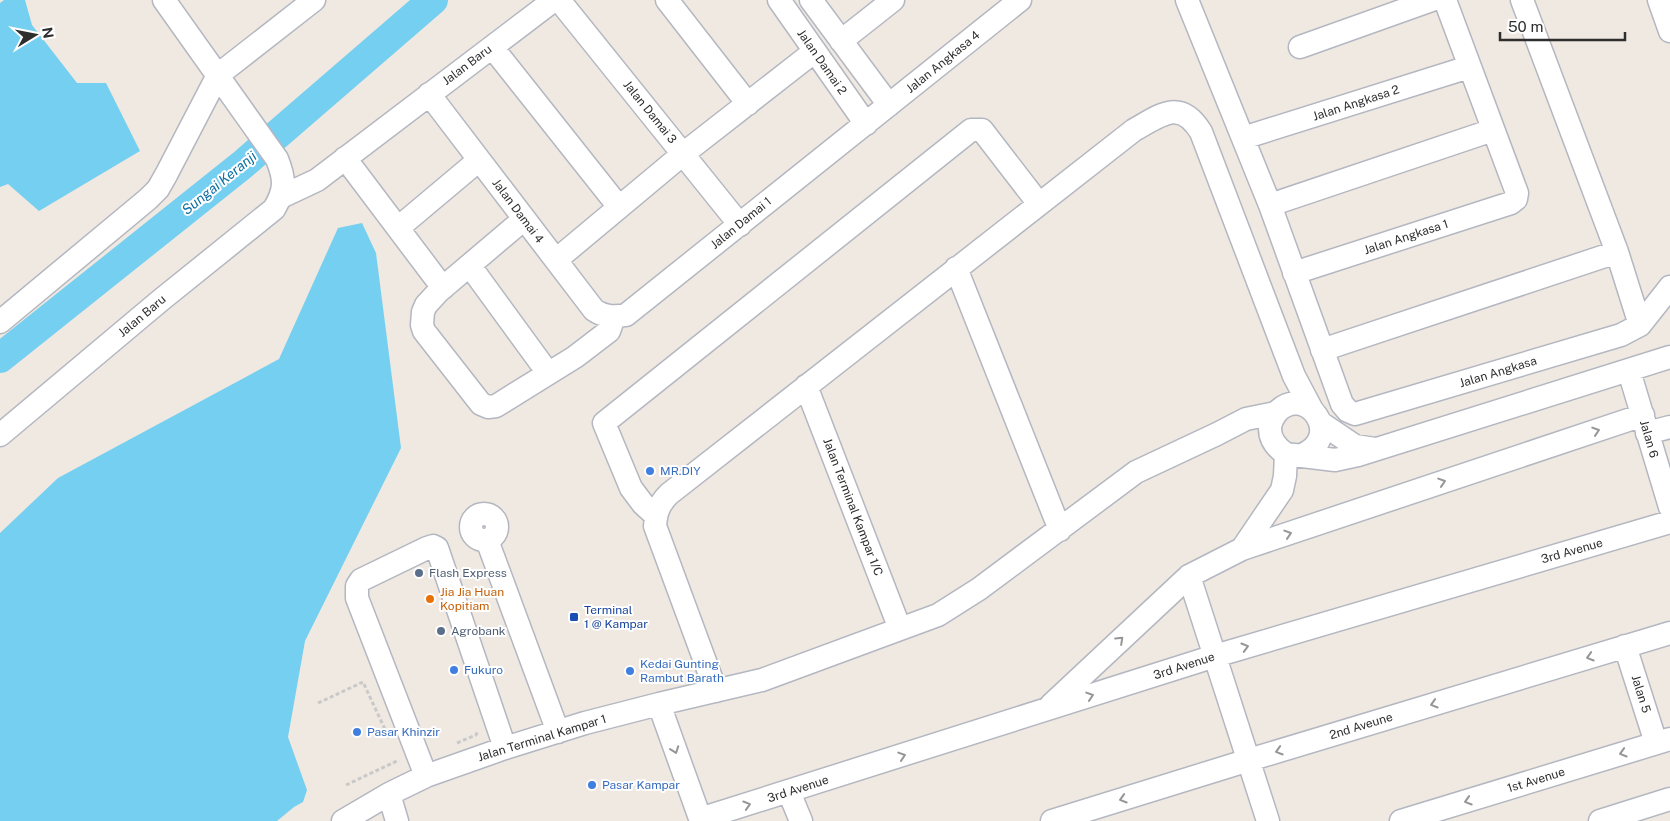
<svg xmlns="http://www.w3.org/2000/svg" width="1670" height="821" font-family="'Public Sans',sans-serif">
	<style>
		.water { fill: #75cff0 }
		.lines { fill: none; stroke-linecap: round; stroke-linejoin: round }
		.river { stroke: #75cff0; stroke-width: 30 }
		.minor-casing { stroke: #b4b7c1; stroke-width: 25 }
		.path { stroke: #c9c9c9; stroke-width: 3; stroke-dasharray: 4 2.5; stroke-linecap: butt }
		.minor { stroke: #fff; stroke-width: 22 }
		.oneway { stroke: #969696 }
		.shop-dot { fill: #3f7fe0; stroke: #fff; stroke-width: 2 }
		.service-dot { fill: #5c6f8a; stroke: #fff; stroke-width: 2 }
		.food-dot { fill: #e8710a; stroke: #fff; stroke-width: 2 }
		.transit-dot { fill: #1a4fb4; stroke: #fff; stroke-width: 2 }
		.labels { text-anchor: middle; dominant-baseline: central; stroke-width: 4; stroke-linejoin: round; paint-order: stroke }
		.street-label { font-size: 12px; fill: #2e2e2e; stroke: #fff }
		.shop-label { font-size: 12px; fill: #366cbe; stroke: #fff; text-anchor: start }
		.service-label { font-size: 12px; fill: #4e5e75; stroke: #fff; text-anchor: start }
		.food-label { font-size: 12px; fill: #c56008; stroke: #fff; text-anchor: start }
		.transit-label { font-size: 12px; fill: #164399; stroke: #fff; text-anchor: start }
		.water-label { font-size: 14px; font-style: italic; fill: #0d6fa3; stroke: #fff }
	</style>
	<rect width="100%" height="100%" fill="#efe9e1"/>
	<path class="water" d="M4 0H25L32 25 77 83H106L140 151 39 211 8 184 0 187V3Z
		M362 223 376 253 401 448 305 641 288 737 307 790 303 802 294 807 277 821H0V533L58 478 279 359 338 228Z"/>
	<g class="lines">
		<path class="river" d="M0 358 242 165 433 0"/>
		<defs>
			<path id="minor" d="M559 0 740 225
				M667 0 748 104
				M779 0 866 124
				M811 0 889 105
				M1187 0 1270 205 1342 404 1348 411 1355 414 1621 335 1640 325 1670 287
				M1522 0 1617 252 1640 325
				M1659 0 1670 31
				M841 41 893 0
				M492 47 619 207
				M1300 47 1432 0
				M429 94 594 310C604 317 614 317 626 315L1020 0
				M1243 138 1469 67
				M345 158 443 288
				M281 197 317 180 554 0
				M1270 205 1493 130
				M524 219 439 291 426 305 423 312 422 325 424 331 481 404 488 407 496 406 575 357 609 331 614 317
				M398 228 479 160
				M556 260 683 154 815 51
				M470 266 548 373
				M956 268 1060 530
				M1294 273 1511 203 1516 199 1517 193 1445 0
				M0 322 148 199 158 189 166 175 218 75 314 0
				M1322 350 1617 252
				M1629 371 1670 507
				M806 386 900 629
				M1321 423 1355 446 1375 449
				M1647 433 1670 427
				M0 435 161 300 274 209C286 189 285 179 277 159L164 0
				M1302 455C1345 436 1306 384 1278 411 1274 416 1270 422 1270 429 1270 440 1277 448 1286 454L1335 460 1358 455 1670 357
				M471 527a13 13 0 1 1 26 0a13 13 0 1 1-26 0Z
				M655 515 643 504 631 488 604 423 971 130H982L1039 204
				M487 540 558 732
				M1242 549 1643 415
				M1189 576 1268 821
				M1625 646 1656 743
				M716 691 655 526C656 512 659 504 669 494L1134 130C1161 115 1180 98 1201 132L1294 376 1312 410
				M659 704 701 821
				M1051 705 1189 576 1242 549 1282 490 1285 476 1286 454
				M426 776 357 598V586L361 580 427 548 433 546 437 548 505 748
				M789 792 801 821
				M389 794 397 821
				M700 819 1215 656 1670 522
				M343 821 389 794 426 776 505 748 585 723 659 704 762 680 938 615 979 589 1136 472 1217 434 1246 419 1276 413
				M1052 821 1249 760 1670 633
				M1401 821 1670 739
				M1600 821 1670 799"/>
		</defs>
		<use href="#minor" class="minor-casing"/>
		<path class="path" d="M318 703 363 682 389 738
			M457 743 476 735 478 730
			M346 785 399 760"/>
		<use href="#minor" class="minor"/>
	</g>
	<defs><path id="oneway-chevron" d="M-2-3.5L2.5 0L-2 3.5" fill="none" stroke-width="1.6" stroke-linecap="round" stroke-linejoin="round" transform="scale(1.25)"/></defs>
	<g class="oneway">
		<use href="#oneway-chevron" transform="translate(1596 431) rotate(-18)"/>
		<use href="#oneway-chevron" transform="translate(1442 482) rotate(-18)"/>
		<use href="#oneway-chevron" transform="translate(1288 534) rotate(-18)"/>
		<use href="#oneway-chevron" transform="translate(1120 640) rotate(-43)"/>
		<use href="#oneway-chevron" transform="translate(1245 647) rotate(-16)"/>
		<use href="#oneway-chevron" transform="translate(1590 657) rotate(163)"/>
		<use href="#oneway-chevron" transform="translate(1090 696) rotate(-18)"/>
		<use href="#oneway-chevron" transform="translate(1434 704) rotate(163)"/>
		<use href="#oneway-chevron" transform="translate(675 750) rotate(70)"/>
		<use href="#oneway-chevron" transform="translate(1279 751) rotate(163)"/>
		<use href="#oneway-chevron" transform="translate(1623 753) rotate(163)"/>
		<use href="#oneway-chevron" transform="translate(902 756) rotate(-18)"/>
		<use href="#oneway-chevron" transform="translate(1123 799) rotate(163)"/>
		<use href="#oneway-chevron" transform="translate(1468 801) rotate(163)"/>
		<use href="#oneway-chevron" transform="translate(747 805) rotate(-17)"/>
	</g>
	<g class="shop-dot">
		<circle cx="650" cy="471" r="5"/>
		<circle cx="454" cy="670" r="5"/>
		<circle cx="630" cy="671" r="5"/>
		<circle cx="357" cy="732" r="5"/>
		<circle cx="592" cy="785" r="5"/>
	</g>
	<g class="service-dot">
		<circle cx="419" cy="573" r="5"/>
		<circle cx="441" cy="631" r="5"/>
	</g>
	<circle class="food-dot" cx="430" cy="599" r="5"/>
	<rect class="transit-dot" x="569" y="612" width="10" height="10" rx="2.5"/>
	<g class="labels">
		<g class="street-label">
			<text transform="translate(822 62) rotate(55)">Jalan Damai 2</text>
			<text transform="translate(943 62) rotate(-39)">Jalan Angkasa 4</text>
			<text transform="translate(467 65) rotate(-37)">Jalan Baru</text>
			<text transform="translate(1356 103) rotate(-18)">Jalan Angkasa 2</text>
			<text transform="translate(650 112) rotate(51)">Jalan Damai 3</text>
			<text transform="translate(518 211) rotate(53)">Jalan Damai 4</text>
			<text transform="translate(741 223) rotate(-39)">Jalan Damai 1</text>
			<text transform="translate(1406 237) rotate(-18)">Jalan Angkasa 1</text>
			<text transform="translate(142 316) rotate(-40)">Jalan Baru</text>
			<text transform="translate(1498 372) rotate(-17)">Jalan Angkasa</text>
			<text transform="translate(1649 439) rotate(74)">Jalan 6</text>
			<text transform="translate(853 507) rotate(69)">Jalan Terminal Kampar 1/C</text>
			<text transform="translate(1572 551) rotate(-16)">3rd Avenue</text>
			<text transform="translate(1184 666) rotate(-18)">3rd Avenue</text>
			<text transform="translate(1641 694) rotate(73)">Jalan 5</text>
			<text transform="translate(1361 726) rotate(-17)">2nd Aveune</text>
			<text transform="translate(542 738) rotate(-17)">Jalan Terminal Kampar 1</text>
			<text transform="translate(1536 780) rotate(-17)">1st Avenue</text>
			<text transform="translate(798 789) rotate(-18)">3rd Avenue</text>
		</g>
		<g class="shop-label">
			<text x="660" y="471">MR.DIY</text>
			<text x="640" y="664">Kedai Gunting<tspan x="640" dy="14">Rambut Barath</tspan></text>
			<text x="464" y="670">Fukuro</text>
			<text x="367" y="732">Pasar Khinzir</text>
			<text x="602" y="785">Pasar Kampar</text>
		</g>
		<g class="service-label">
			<text x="429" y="573">Flash Express</text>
			<text x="451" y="631">Agrobank</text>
		</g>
		<g class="food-label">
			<text x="440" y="592">Jia Jia Huan<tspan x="440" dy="14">Kopitiam</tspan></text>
		</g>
		<g class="transit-label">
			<text x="584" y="610">Terminal<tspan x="584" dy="14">1 @ Kampar</tspan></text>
		</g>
		<g class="water-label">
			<text transform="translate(219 183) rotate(-39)">Sungai Keranji</text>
		</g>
	</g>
	<g transform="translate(35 35) rotate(80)" stroke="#ffffff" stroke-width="4" paint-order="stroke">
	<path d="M0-4L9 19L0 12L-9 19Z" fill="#2e2e2e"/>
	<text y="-8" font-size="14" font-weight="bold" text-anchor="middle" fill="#2e2e2e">N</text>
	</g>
	<path d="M1500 32v8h125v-8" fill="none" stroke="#2e2e2e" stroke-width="2.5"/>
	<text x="1508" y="32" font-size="15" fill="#2e2e2e" stroke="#ffffff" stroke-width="4" paint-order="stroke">50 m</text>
</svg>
